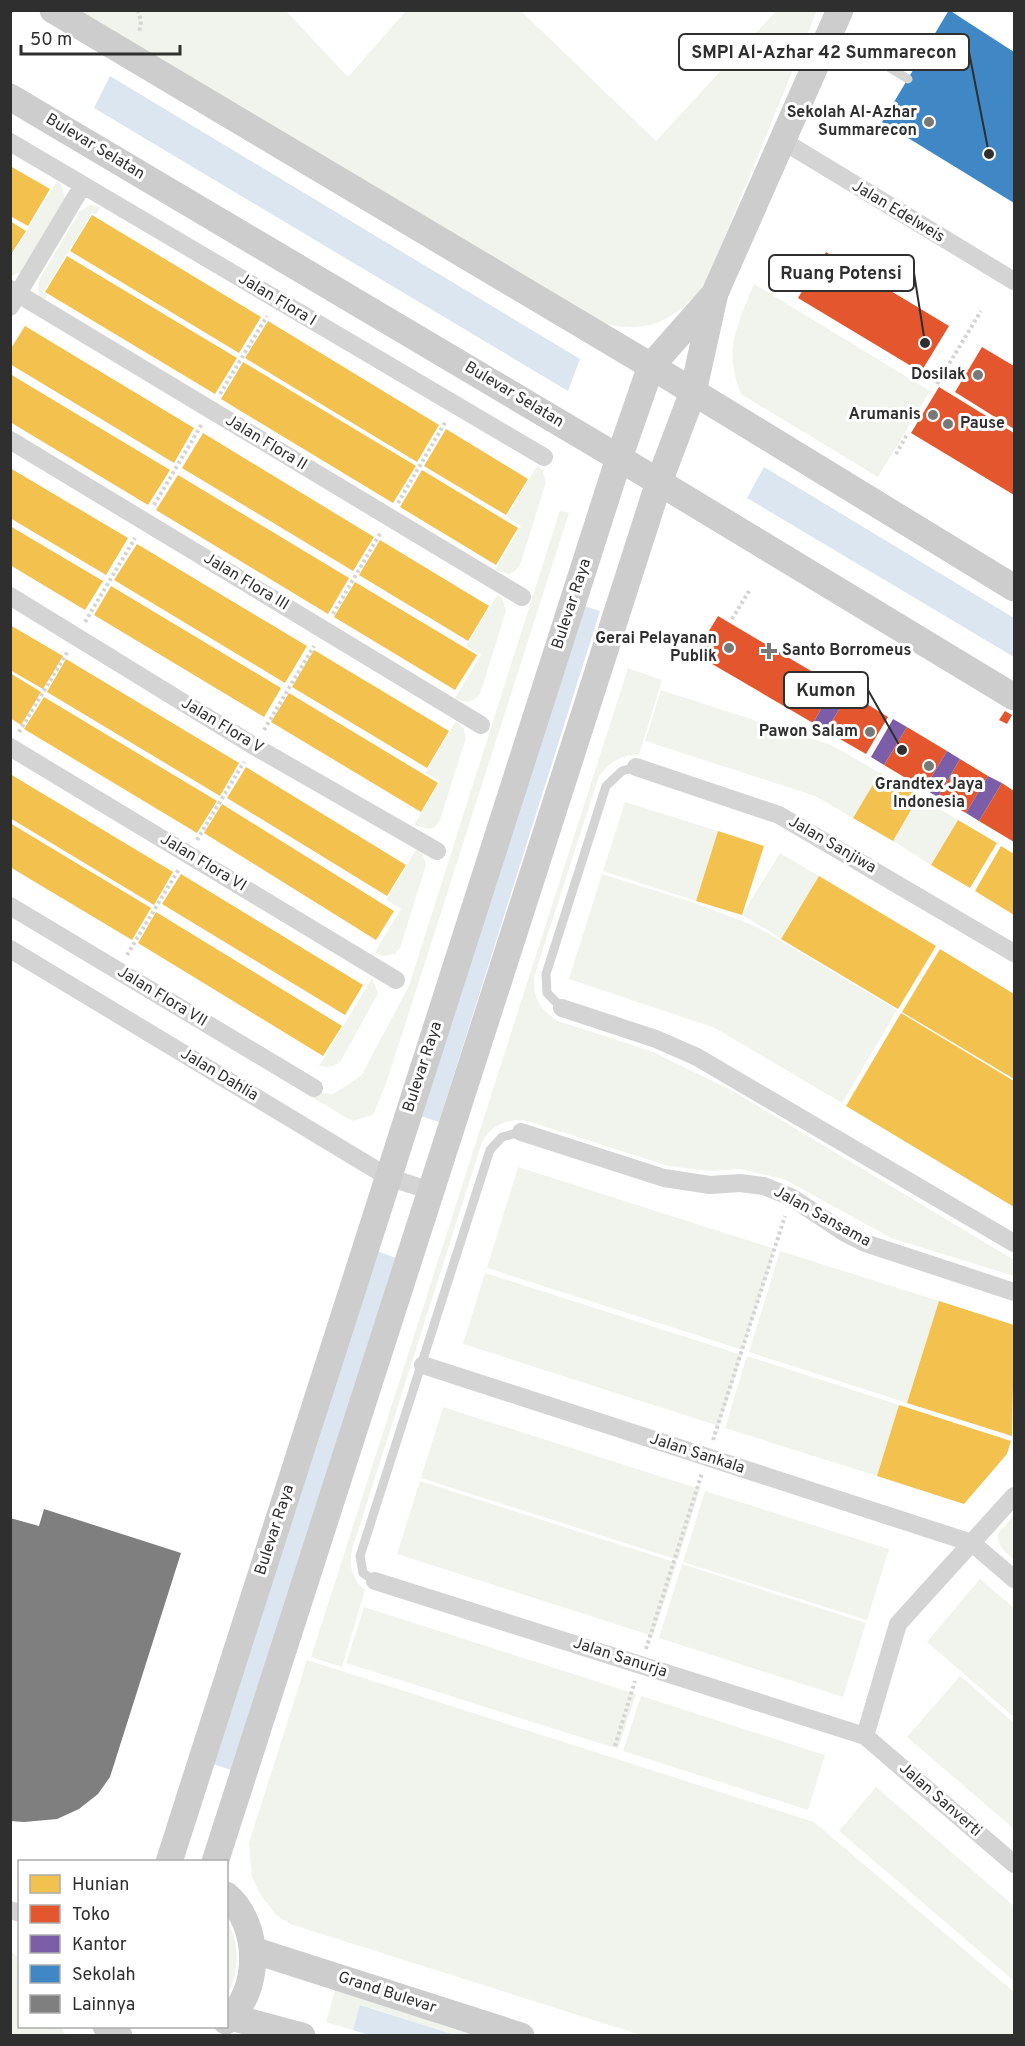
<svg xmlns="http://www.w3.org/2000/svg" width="1025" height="2046" font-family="Overpass,sans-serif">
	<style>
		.green { fill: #f0f4ed }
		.water { fill: #dbe6f0 }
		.homes { fill: #f2c14e }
		.shops { fill: #e4572e }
		.offices { fill: #7b5ea7 }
		.schools { fill: #3f88c5 }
		.building { fill: #7f7f7f }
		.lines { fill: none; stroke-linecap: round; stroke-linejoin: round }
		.path { stroke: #d4d4d4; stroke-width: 4; stroke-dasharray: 3 3; stroke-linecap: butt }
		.lane { stroke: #d4d4d4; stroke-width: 9 }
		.street { stroke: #d4d4d4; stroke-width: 18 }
		.secondary { stroke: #cdcdcd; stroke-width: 27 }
		.poi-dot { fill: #787878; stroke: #fff; stroke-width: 2 }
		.labels { text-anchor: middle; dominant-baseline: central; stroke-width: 6; stroke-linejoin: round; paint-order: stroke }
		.poi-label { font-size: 16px; font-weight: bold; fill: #2f2f2f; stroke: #fff; text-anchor: end }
		.street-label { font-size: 16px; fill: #2f2f2f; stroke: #fff }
		.leader { fill: none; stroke: #2f2f2f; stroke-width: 2 }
		.callout-dot { fill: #2f2f2f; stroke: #fff; stroke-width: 2 }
		.callout { fill: #fff; stroke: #2f2f2f; stroke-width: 2 }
		.callout-label { font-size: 18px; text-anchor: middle; font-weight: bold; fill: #2f2f2f }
	</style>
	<rect width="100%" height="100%" fill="#fff"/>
	<path class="green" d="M73 11H286L348 77 406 11H521L656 141 776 11H817L705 285C674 321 647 336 599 322Z
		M57 181 61 184 65 198 21 272 11 276 10 258Z
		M90 205 100 207 96 214 92 213 43 293 48 295 44 301 39 298 38 282 80 211Z
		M754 284 930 391 878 477 741 394C723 349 737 327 754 284Z
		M537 466 542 469 546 482 520 565 515 571 509 574 495 570 521 526 506 517Z
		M560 510 569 513 387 1081 373 1115 352 1121 295 1087 316 1093 333 1094 361 1076 409 986Z
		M497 595 502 598 506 611 480 694C472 703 465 704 455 698L481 655 466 646Z
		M628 668 662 680 639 755C621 754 609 763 599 776L535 974C531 996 540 1010 558 1021L651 1051 731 1090 1014 1260V1276L891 1238 784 1179 740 1169 711 1171 668 1166 528 1121C508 1118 492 1124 482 1142L352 1550C348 1565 353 1581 365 1590L342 1667 311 1657Z
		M661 690 831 745 880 773 853 818 815 796 645 741Z
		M456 721 464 729 466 738 440 820 435 827 429 829 414 825 440 781 425 773Z
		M919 796 958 820 931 865 893 841Z
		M625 802 718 831 696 901 603 871Z
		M417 848 422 852 426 865 400 948 395 954 382 956 375 952 401 909 386 900Z
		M780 853 819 876 781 938 742 915Z
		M602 874 695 903 757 927 897 1010 842 1103 715 1028 569 979Z
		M372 978 378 994 340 1062 330 1067 319 1066Z
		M518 1167 775 1249 743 1350 487 1268Z
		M780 1251 939 1301 907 1403 749 1352Z
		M485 1273 742 1355 719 1426 463 1344Z
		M747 1356 899 1405 877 1476 725 1428Z
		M443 1407 700 1489 678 1560 421 1478Z
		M420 1481 677 1563 653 1636 397 1554Z
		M705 1491 889 1549 867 1620 683 1562Z
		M1014 1515V1560C1005 1551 997 1547 998 1534Z
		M682 1564 866 1623 843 1697 659 1638Z
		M980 1579 1014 1608V1717L927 1642Z
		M364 1607 636 1694 618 1749 346 1663Z
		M307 1660 814 1822 1014 1992V2035H641L290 1924 276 1915 260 1894 252 1877 249 1843Z
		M960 1676 1014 1723V1829L907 1737Z
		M641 1696 825 1755 808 1810 623 1751Z
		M876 1787 1014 1906 1013 1980 839 1831Z
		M227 1921C240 1943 240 1973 227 1995Z
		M10 1951 19 1958 20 2026 62 2027 65 2035H11Z
		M336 1987 488 2035H455L361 2005 353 2030 326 2022Z"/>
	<path class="water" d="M110 76 580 359 568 391 94 108Z
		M764 467 1014 618V657L747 498Z
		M581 605 600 611 439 1122 420 1116Z
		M377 1251 396 1258 231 1770 213 1764Z
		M360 2005 455 2035H369L353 2030Z"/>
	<path class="homes" d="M10 166 50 189 28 226 10 216Z
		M92 215 261 317 239 353 70 251Z
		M10 221 26 231 10 256Z
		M67 256 237 358 215 394 45 292Z
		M268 321 439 425 417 462 245 358Z
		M25 326 194 428 174 463 10 364V350Z
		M243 362 416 466 393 503 221 399Z
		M10 374 170 470 148 505 10 422Z
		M446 429 528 479 506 515 424 466Z
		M203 433 374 537 353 571 182 468Z
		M10 468 128 538 106 575 10 518Z
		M422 470 518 528 496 565 400 507Z
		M178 475 349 578 328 614 156 510Z
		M10 526 103 581 85 610 10 565Z
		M380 540 489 606 468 641 359 575Z
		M137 544 307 646 285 683 114 580Z
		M355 582 477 655 455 690 334 617Z
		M111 586 281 688 264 717 94 615Z
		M10 625 63 656 43 689 10 670Z
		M314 650 449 731 427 768 292 687Z
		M66 659 239 763 220 796 47 692Z
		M10 673 41 692 21 725 10 718Z
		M289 693 438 783 421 812 271 722Z
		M44 697 217 801 197 833 24 729Z
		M246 767 406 865 387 896 227 798Z
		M880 773 919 796 893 841 853 818Z
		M10 774 173 872 154 905 10 818Z
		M222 804 394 911 376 940 204 833Z
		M958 820 997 843 970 888 931 865Z
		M10 823 151 908 132 940 10 867Z
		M718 831 764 846 742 915 696 901Z
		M1001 846 1014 854V915L975 891Z
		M181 874 363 985 345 1015 162 904Z
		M819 876 936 946 898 1009 781 939Z
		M156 912 342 1026 323 1056 138 943Z
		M940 949 1014 994V1079L902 1012Z
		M901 1013 1014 1081V1207L846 1106Z
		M939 1301 1014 1325 1012 1436 907 1403Z
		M899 1405 1011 1441 1007 1454 964 1504 877 1476Z"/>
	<path class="shops" d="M826 252 949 326 921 372 798 298Z
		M982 347 1014 366V429L955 392Z
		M939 387 1014 433V495L911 433Z
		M718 616 835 685 813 723 695 654Z
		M849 693 888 717 866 754 826 731Z
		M1005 711 1012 715 1007 724 999 720Z
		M907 727 947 751 924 789 884 765Z
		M960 759 988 776 966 813 938 797Z
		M1002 783 1014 791V842L979 821Z"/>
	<path class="offices" d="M835 685 849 693 826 731 813 723Z
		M893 719 907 727 884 765 871 757Z
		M947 751 960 759 938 797 924 789Z
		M988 776 1002 783 979 821 966 813Z"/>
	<path class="schools" d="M949 10 1014 52V203L882 122Z"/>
	<path class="building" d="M44 1509 181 1553 110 1777 98 1794 79 1809 57 1819 24 1822 10 1821V1518L39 1526Z"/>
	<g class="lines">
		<path class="path" d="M138 10 141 21 139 33
			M937 384 981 311
			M220 394 267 316
			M896 454 908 433
			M398 503 446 421
			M154 505 202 424
			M333 614 381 532
			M732 619 749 591
			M85 622 135 538
			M264 730 314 646
			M19 732 68 651
			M197 840 244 762
			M127 955 179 869
			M713 1440 785 1216
			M646 1649 702 1473
			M615 1746 635 1681"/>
		<path class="lane" d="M831 37 854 46 908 79
			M562 1008 547 993 546 974 606 786 622 771 636 767
			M375 1581 363 1573 360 1556 490 1150 502 1137 521 1132"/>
		<path class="street" d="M783 141 1014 281
			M10 142 544 457
			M10 289 522 597
			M10 307 83 185
			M10 440 481 725
			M10 596 254 746 437 851
			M10 747 396 980
			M636 767 779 815 1014 953
			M10 906 314 1088
			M10 949 388 1177 431 1191
			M562 1008 656 1039 697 1057 1014 1243
			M521 1132 664 1178 710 1185 740 1183 764 1186 791 1197 845 1233 865 1243 1014 1292
			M423 1365 972 1543 1014 1579
			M375 1581 865 1736 1014 1864
			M865 1736 898 1624 1014 1496
			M10 1910 20 1913"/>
		<path class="secondary" d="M53 10 651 366 1014 588
			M10 97 619 458 1014 697
			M169 1862 619 458 651 366 712 297
			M215 1862 659 482 693 392 715 293 840 10
			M226 1895C261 1924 262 1992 226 2021
			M253 1950 521 2036
			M231 2017 302 2036
			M106 2026 119 2036"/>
	</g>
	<g class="poi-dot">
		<circle cx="929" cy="122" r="6"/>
		<circle cx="978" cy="375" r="6"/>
		<circle cx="933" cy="415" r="6"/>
		<circle cx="948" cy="424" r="6"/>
		<circle cx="729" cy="648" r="6"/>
		<path d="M766 642h6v6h6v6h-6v6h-6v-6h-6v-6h6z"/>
		<circle cx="870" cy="732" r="6"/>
		<circle cx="929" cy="766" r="6"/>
	</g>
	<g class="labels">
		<g class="poi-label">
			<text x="917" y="113">Sekolah Al-Azhar<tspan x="917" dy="18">Summarecon</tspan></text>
			<text x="966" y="375">Dosilak</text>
			<text x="921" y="415">Arumanis</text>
			<text x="960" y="424" text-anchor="start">Pause</text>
			<text x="717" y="639">Gerai Pelayanan<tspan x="717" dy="18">Publik</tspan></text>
			<text x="782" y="651" text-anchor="start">Santo Borromeus</text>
			<text x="858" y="732">Pawon Salam</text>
			<text x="929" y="785" text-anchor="middle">Grandtex Jaya<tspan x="929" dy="18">Indonesia</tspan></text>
		</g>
		<g class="street-label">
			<text transform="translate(95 147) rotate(31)">Bulevar Selatan</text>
			<text transform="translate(898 212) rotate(31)">Jalan Edelweis</text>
			<text transform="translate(277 300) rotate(31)">Jalan Flora I</text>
			<text transform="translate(514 395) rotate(31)">Bulevar Selatan</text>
			<text transform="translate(266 443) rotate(31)">Jalan Flora II</text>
			<text transform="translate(246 582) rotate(31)">Jalan Flora III</text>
			<text transform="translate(572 604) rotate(-72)">Bulevar Raya</text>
			<text transform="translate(222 726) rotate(31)">Jalan Flora V</text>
			<text transform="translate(832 845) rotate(30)">Jalan Sanjiwa</text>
			<text transform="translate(203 863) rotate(31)">Jalan Flora VI</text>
			<text transform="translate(162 997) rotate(31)">Jalan Flora VII</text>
			<text transform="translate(423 1067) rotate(-72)">Bulevar Raya</text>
			<text transform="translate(219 1075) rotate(31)">Jalan Dahlia</text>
			<text transform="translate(822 1217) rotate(29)">Jalan Sansama</text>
			<text transform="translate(697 1454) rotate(18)">Jalan Sankala</text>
			<text transform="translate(275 1530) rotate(-72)">Bulevar Raya</text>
			<text transform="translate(620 1658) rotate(18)">Jalan Sanurja</text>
			<text transform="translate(940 1800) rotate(41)">Jalan Sanverti</text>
			<text transform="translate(387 1993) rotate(18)">Grand Bulevar</text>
		</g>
	</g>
	<path class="leader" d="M989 154L969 52M925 343L914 273M902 750L868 690"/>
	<g class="callout-dot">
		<circle cx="989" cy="154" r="6"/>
		<circle cx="925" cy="343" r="6"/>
		<circle cx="902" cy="750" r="6"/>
	</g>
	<g class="callout">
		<rect x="679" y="34" width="290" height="36" rx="6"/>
		<rect x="769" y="255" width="145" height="36" rx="6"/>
		<rect x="784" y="672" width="84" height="36" rx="6"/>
	</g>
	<g class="callout-label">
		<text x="824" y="58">SMPI Al-Azhar 42 Summarecon</text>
		<text x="841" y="279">Ruang Potensi</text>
		<text x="826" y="696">Kumon</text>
	</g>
	<rect width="1025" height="2046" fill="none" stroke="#2f2f2f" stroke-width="24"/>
	<rect x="18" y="1860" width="210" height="168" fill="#ffffff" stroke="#acacac" stroke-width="1.5"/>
	<rect x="30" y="1875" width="30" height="18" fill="#f2c14e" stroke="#acacac" stroke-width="1.5"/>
	<text x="72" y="1890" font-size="18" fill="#2f2f2f">Hunian</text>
	<rect x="30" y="1905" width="30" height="18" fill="#e4572e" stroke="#acacac" stroke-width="1.5"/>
	<text x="72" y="1920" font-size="18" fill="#2f2f2f">Toko</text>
	<rect x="30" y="1935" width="30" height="18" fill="#7b5ea7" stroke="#acacac" stroke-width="1.5"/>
	<text x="72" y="1950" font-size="18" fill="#2f2f2f">Kantor</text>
	<rect x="30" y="1965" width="30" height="18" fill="#3f88c5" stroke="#acacac" stroke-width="1.5"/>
	<text x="72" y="1980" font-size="18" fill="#2f2f2f">Sekolah</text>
	<rect x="30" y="1995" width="30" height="18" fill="#7f7f7f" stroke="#acacac" stroke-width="1.5"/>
	<text x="72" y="2010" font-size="18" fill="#2f2f2f">Lainnya</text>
	<path d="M21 45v9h159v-9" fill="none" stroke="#2f2f2f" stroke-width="3"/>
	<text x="30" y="45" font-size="18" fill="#2f2f2f" stroke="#ffffff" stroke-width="4.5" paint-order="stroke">50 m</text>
</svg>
